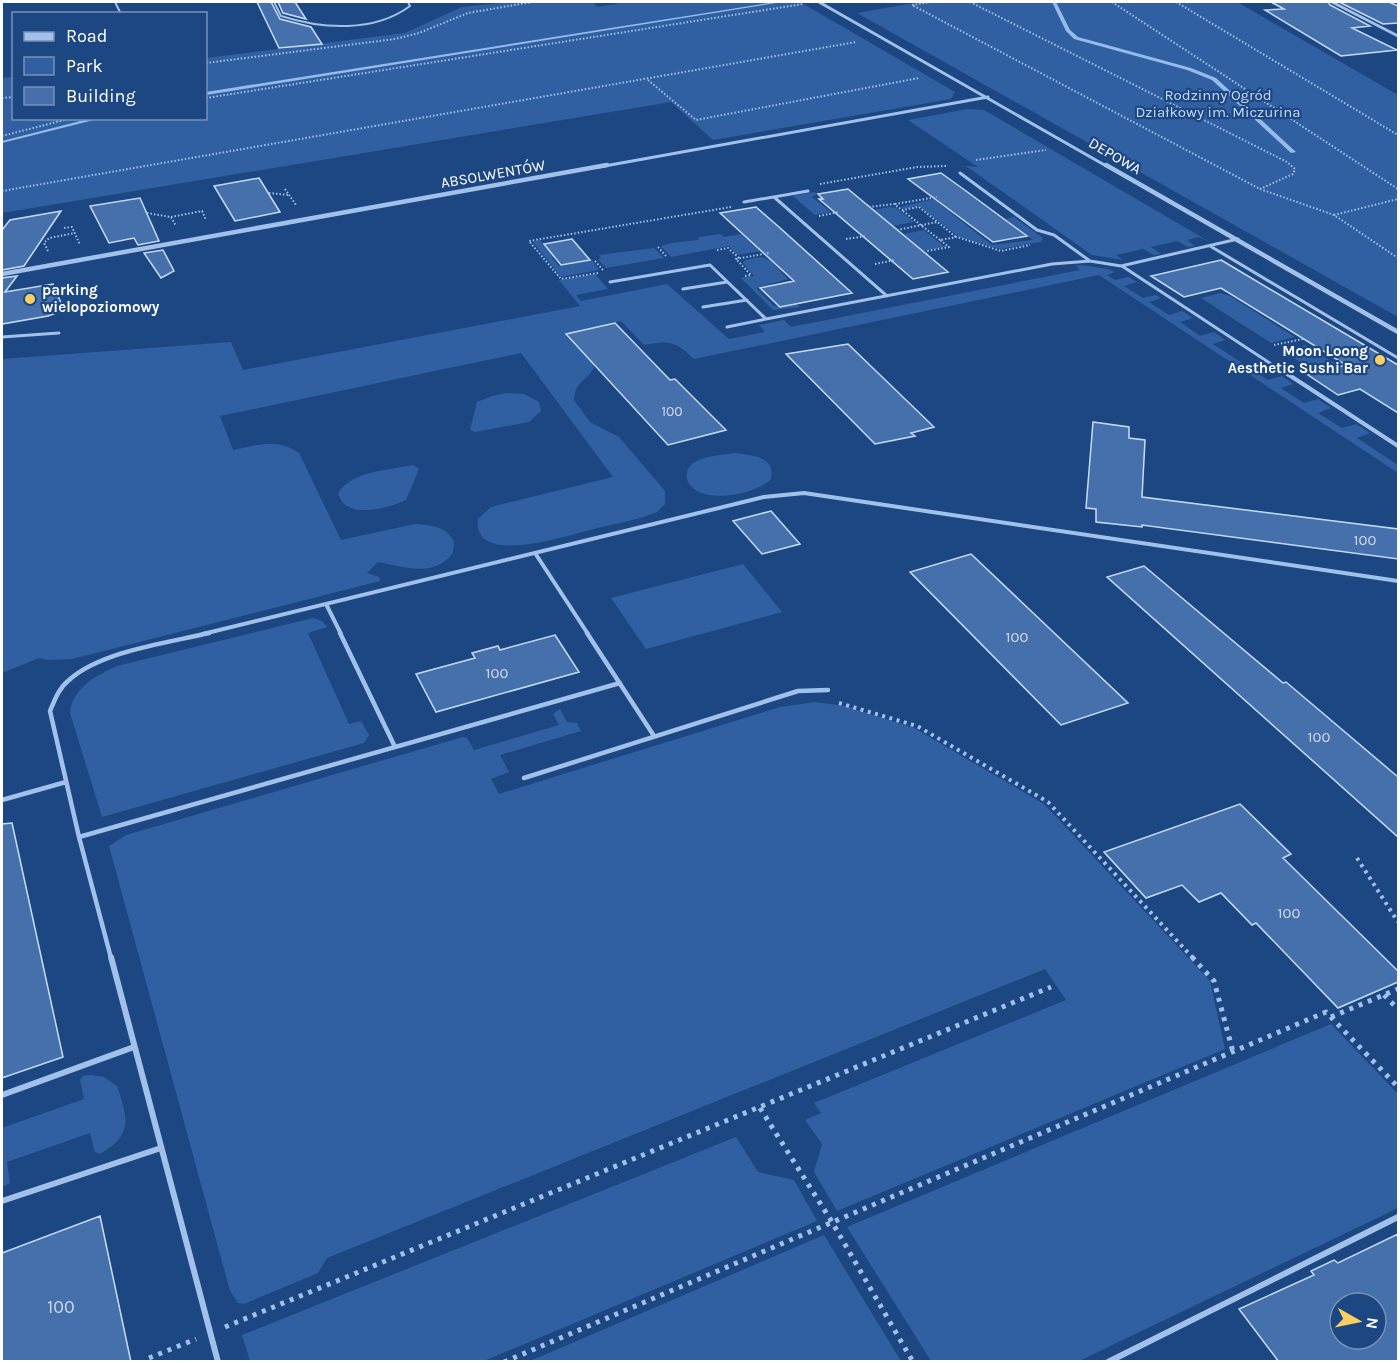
<svg xmlns="http://www.w3.org/2000/svg" width="1400" height="1363" font-family="Karla,sans-serif">
	<style>
		.green { fill: #3060a1 }
		.lines { fill: none; stroke-linecap: round; stroke-linejoin: round }
		.stream { fill: #95bbeb; fill-rule: evenodd }
		.building { fill: #4570ab; stroke: #c7dcf7; stroke-width: 1.5; fill-rule: evenodd }
		.path-far2 { stroke: #a2c1ea; stroke-width: 2; stroke-dasharray: 1.5 2; stroke-linecap: butt }
		.path-far1 { stroke: #a2c1ea; stroke-width: 4; stroke-dasharray: 3 4.5; stroke-linecap: butt }
		.path { stroke: #a2c1ea; stroke-width: 5; stroke-dasharray: 4 6; stroke-linecap: butt }
		.lane-far4 { stroke: #a2c1ea; stroke-width: 2 }
		.lane-far3 { stroke: #a2c1ea; stroke-width: 3 }
		.lane-far2 { stroke: #a2c1ea; stroke-width: 4 }
		.lane-far1 { stroke: #a2c1ea; stroke-width: 4.5 }
		.lane { stroke: #a2c1ea; stroke-width: 6 }
		.street-far1 { stroke: #a2c1ea; stroke-width: 3 }
		.street { stroke: #a2c1ea; stroke-width: 4.5 }
		.poi-dot { fill: #fad160; stroke: #1d4782; stroke-width: 2 }
		.labels { text-anchor: middle; dominant-baseline: central; stroke-width: 4.5; stroke-linejoin: round; paint-order: stroke }
		.far-number-label { font-size: 14px; fill: #d0dbea }
		.far-park-label { font-size: 15px; fill: #c7dcf7; stroke: #1d4782 }
		.far-street-label { font-size: 15px; fill: #fff; stroke: #1d4782 }
		.far-poi-label { font-size: 15px; font-weight: bold; fill: #fff; stroke: #1d4782; text-anchor: start }
		.number-label { font-size: 15px; fill: #d0dbea }
		.near-number-label { font-size: 18px; fill: #d0dbea }
	</style>
	<rect width="100%" height="100%" fill="#1d4782"/>
	<path class="green" d="M511 2H592L598 7 627 2H800L955 92 951 99 713 140 671 102 2 213V78L13 77 14 118H206V58L405 33 462 7Z
		M919 2H1237L1398 95V317L857 13Z
		M968 109 984 110 1210 242 1199 237 1187 240 1195 246 1188 247 1177 241 1151 247 1161 254 1154 255 1143 249 1116 255 1123 260 1092 255 966 166 978 167 908 120Z
		M815 192 817 194 812 197 831 212 815 215 793 196Z
		M933 199 992 245 1033 240 1006 219 1014 217 1043 238 1041 242 1000 249 959 237 919 206 903 209 901 207Z
		M889 207 896 208 914 222 893 226 874 210Z
		M924 230 945 247 924 251 904 234Z
		M720 234 724 237 741 234 760 251 737 255 729 246 671 257 661 246 671 243 698 240 699 237Z
		M540 240 555 257 552 258 559 266 592 260 599 270 561 277 533 242Z
		M654 248 664 258 606 268 598 259 601 258 599 255Z
		M762 257 771 261 788 279 756 288 774 306 797 304 800 307 773 310 741 278 754 276 743 263 745 260Z
		M1081 265 1108 269 1115 272 1107 275 1115 280 1128 277 1137 282 1124 286 1143 298 1156 295 1161 298 1149 302 1169 315 1182 311 1193 318 1180 322 1200 336 1214 332 1225 340 1213 344 1268 380 1282 376 1293 384 1281 388 1304 403 1318 399 1331 408 1318 413 1342 428 1356 424 1370 433 1357 438 1398 465V473L1099 275 694 359C676 341 669 340 644 345L621 321 566 334 591 359 594 367C586 383 576 379 574 400L590 422 619 437 665 491V504L657 512C637 521 611 524 590 530 568 535 472 568 478 519L491 507 613 477 521 353 220 416 233 450C256 445 278 438 299 453L341 540 415 524C430 525 447 526 454 542L453 553C434 578 404 567 378 562L367 573 379 577 380 581 72 659 48 660 39 658 2 673V359L231 342 243 370 580 306 559 280 595 274 608 289 576 295 581 301 667 284 729 339 765 332 759 325 784 320 791 327 1080 270 1076 266Z
		M1220 293 1230 296 1295 337 1271 343 1201 298Z
		M1305 345 1336 364 1309 368 1294 358 1299 356 1288 349Z
		M507 393 524 394 539 402 541 411 529 422 475 432 470 430 477 402 492 396Z
		M735 453C752 455 776 457 771 479 756 495 696 507 687 479 686 475 687 469 690 466 699 456 722 455 735 453Z
		M413 465 419 469 406 500C389 508 345 521 338 493 352 471 389 470 413 465Z
		M743 564 782 612 646 649 611 598Z
		M313 618 322 621 327 627 308 633 349 724 361 721 369 735 364 743 102 817 70 713C72 688 97 675 117 666Z
		M815 702 845 706 914 728 1044 804 1210 981 1225 1049 837 1211 814 1172 822 1144 805 1120 821 1113 814 1103 1066 1000 1045 969 327 1258 318 1273 244 1304 238 1303 230 1291 109 846 126 835 463 737 467 738 474 750 559 725 553 714 560 709 567 722 577 723 581 731 500 755 509 772 491 779 499 794 780 707Z
		M1331 1024 1398 1094V1208L1079 1361H931L847 1227Z
		M91 1075 104 1077 117 1086C128 1117 133 1136 100 1154L95 1152 90 1133 7 1162 10 1183 2 1187V1126V1128L84 1099 80 1080 83 1076Z
		M736 1137 758 1172 794 1180 817 1221 484 1361H250L242 1335Z
		M824 1235 901 1361H530Z"/>
	<g class="lines">
		<path class="stream" d="M775 2H782L206 95V92Z
			M1052 2H1056L1070 30 1078 37 1191 68 1216 78 1296 152 1291 153 1212 80 1187 70 1074 39 1066 31Z
			M92 118H102L2 143V141Z"/>
	</g>
	<path class="building" d="M257 2H271L280 19 311 27 322 44 279 48Z
		M278 2H295L306 19 283 13Z
		M1271 2H1328L1330 5 1370 26 1352 28 1397 50 1341 56 1265 10 1284 9Z
		M1339 2H1389L1398 6V23L1383 24Z
		M941 173 966 191 1027 236 993 242 908 179Z
		M259 178 280 212 235 221 214 186Z
		M848 189 948 272 913 279 819 199H823L818 194Z
		M140 198 159 241 138 245 134 238 109 243 90 206Z
		M756 207 779 227 852 293 780 307 760 288 794 281 720 213Z
		M61 211 24 266 2 270V230L10 220Z
		M572 239 590 260 561 265 544 244Z
		M163 250 174 271 161 278 144 253Z
		M1221 260 1398 365V413L1360 389 1338 395 1308 375 1346 365 1221 288 1184 297 1151 276Z
		M17 276 5 292 53 284 64 310 48 316 2 324V278Z
		M615 323 670 380 675 379 726 430 668 445 566 334Z
		M848 344 934 427 911 433 915 436 875 444 786 354Z
		M1093 422 1129 427V438L1145 440 1142 497 1398 529V559L1142 525V527L1096 522V509L1086 508Z
		M771 511 800 544 762 554 733 521Z
		M971 554 1128 703 1061 725 910 572Z
		M1144 566 1283 683 1286 682 1398 777V837L1107 577Z
		M555 635 579 672 436 712 416 674 475 658 472 653 498 646 500 650Z
		M1240 804 1291 854 1283 858 1398 971V982L1338 1008 1256 923 1252 925 1221 893 1199 902 1182 885 1146 898 1104 852Z
		M12 823 63 1057 2 1078V824Z
		M100 1216 131 1362H2V1253Z
		M1398 1234V1362H1279L1239 1309 1314 1275 1311 1271 1334 1260 1338 1263ZM1340 1303H1376V1339H1340Z"/>
	<g class="lines">
		<path class="path-far2" d="M931 2 912 5 1260 189 1334 215 1398 258
			M970 2 1287 162 1295 169 1293 174 1260 189
			M1112 2 1398 189
			M1176 2 1398 135
			M206 63 395 39 419 33 468 13 532 2
			M648 80 696 120 919 78
			M2 98 14 97
			M206 98 803 4
			M2 136 72 118
			M976 160 1046 150
			M820 184 917 167 946 166
			M285 189 296 205
			M2 191 856 42
			M269 193 289 195
			M895 204 937 197
			M869 207 894 204 902 210 919 207 956 237
			M903 211 940 240
			M147 213 171 217 176 226
			M1334 215 1398 199
			M819 216 839 212
			M171 217 202 211 206 220
			M64 228 72 227 80 245
			M897 230 937 222
			M846 239 866 236
			M658 247 666 256
			M717 250 728 248 739 258
			M48 251 44 243 49 238 75 233
			M926 254 927 251 949 247 940 240 957 237 1001 251 1030 245
			M595 261 603 270
			M875 264 895 260
			M598 273 561 279 529 241 731 207
			M745 276 751 275 736 259 769 253
			M1274 345 1303 339"/>
		<path class="path-far1" d="M839 703 917 726 1048 802 1193 958
			M1357 858 1398 922"/>
		<path class="path" d="M1192 957 1214 981 1233 1052
			M1384 995 1398 1009
			M1331 1017 1398 989
			M760 1108 832 1222 913 1362
			M225 1327 1051 987
			M149 1358 196 1339
			M504 1362 1326 1012 1398 1087"/>
		<path class="lane-far4" d="M115 2 121 14
			M274 2 281 16C322 29 374 33 410 6L408 2"/>
		<path class="lane-far3" d="M960 173 1037 230 1054 235 1090 261
			M774 197 887 296
			M744 202 808 191
			M1210 246 1398 358
			M1122 266 1288 375
			M610 282 710 265 766 319 1052 264 1090 261 1121 266 1238 239
			M683 289 727 282
			M703 307 747 300
			M727 327 766 319
			M2 337 59 333"/>
		<path class="lane-far2" d="M1286 373 1398 446
			M535 553 588 634
			M326 604 341 634
			M203 634 764 497 804 493 1398 581"/>
		<path class="lane-far1" d="M340 633 395 747
			M587 633 654 736
			M524 778 798 691 828 690
			M2 800 66 782
			M79 837 620 683
			M111 958 79 837 50 711C55 699 59 688 69 680 102 651 167 643 209 633"/>
		<path class="lane" d="M111 957 218 1362
			M2 1095 134 1047
			M2 1201 161 1148
			M1108 1362 1398 1217"/>
		<path class="street-far1" d="M819 2 1108 167
			M1332 2 1398 36
			M599 167 988 97"/>
		<path class="street" d="M1106 165 1398 332
			M2 274 607 165"/>
	</g>
	<g class="poi-dot">
		<circle cx="30" cy="299" r="6"/>
		<circle cx="1380" cy="360" r="6"/>
	</g>
	<g class="labels">
		<g class="far-number-label">
			<text x="672" y="411">100</text>
		</g>
		<g class="far-park-label">
			<text x="1218" y="95">Rodzinny Ogród<tspan x="1218" dy="17">Działkowy im. Miczurina</tspan></text>
		</g>
		<g class="far-street-label">
			<text transform="translate(1115 156) rotate(30)">DEPOWA</text>
			<text transform="translate(493 174) rotate(-10)">ABSOLWENTÓW</text>
		</g>
		<g class="far-poi-label">
			<text x="42" y="290">parking<tspan x="42" dy="17">wielopoziomowy</tspan></text>
			<text x="1368" y="351" text-anchor="end">Moon Loong<tspan x="1368" dy="17">Aesthetic Sushi Bar</tspan></text>
		</g>
		<g class="number-label">
			<text x="1365" y="540">100</text>
			<text x="1017" y="637">100</text>
			<text x="497" y="673">100</text>
			<text x="1319" y="737">100</text>
			<text x="1289" y="913">100</text>
		</g>
		<g class="near-number-label">
			<text x="61" y="1307">100</text>
		</g>
	</g>
	<rect width="1400" height="1363" fill="none" stroke="#ffffff" stroke-width="6"/>
	<rect x="12" y="12" width="195" height="108" fill="#1d4782" stroke="#7791b4" stroke-width="1.5"/>
	<rect x="24" y="32" width="30" height="9" fill="#a2c1ea" stroke="#7791b4" stroke-width="1.5"/>
	<text x="66" y="42" font-size="18" fill="#ffffff">Road</text>
	<rect x="24" y="57" width="30" height="18" fill="#3060a1" stroke="#7791b4" stroke-width="1.5"/>
	<text x="66" y="72" font-size="18" fill="#ffffff">Park</text>
	<rect x="24" y="87" width="30" height="18" fill="#4570ab" stroke="#7791b4" stroke-width="1.5"/>
	<text x="66" y="102" font-size="18" fill="#ffffff">Building</text>
	<g transform="translate(1358 1321) rotate(99)"><circle r="28" fill="#1d4782" stroke="#7791b4" stroke-width="1.5"/>
	<path d="M0-4.5L10 22L0 15L-10 22Z" fill="#fad160"/>
	<text y="-9" font-size="16" font-weight="bold" text-anchor="middle" fill="#ffffff">N</text>
	</g>
</svg>
